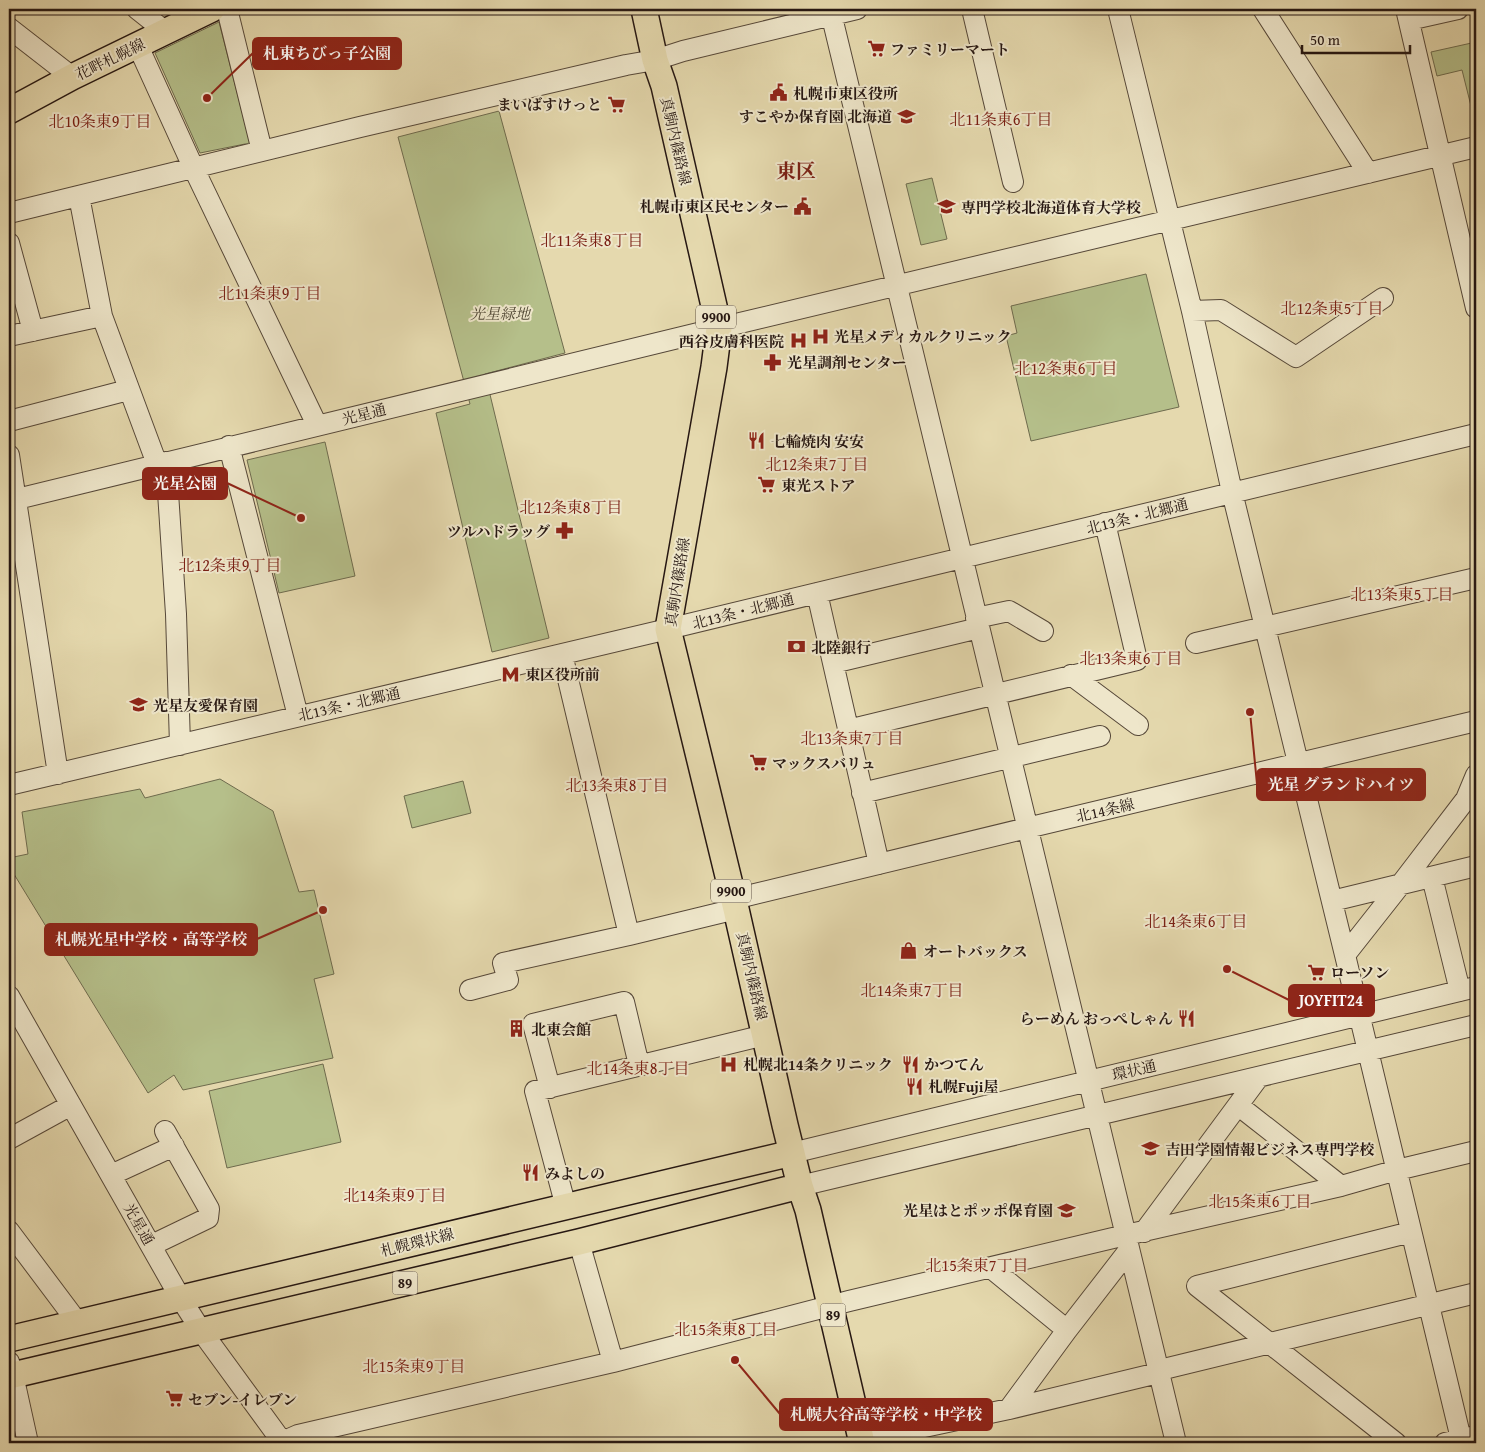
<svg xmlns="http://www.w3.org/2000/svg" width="1485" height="1452" font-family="'Gentium Book Plus','Noto Serif JP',serif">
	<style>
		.green { fill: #b5bf8a; stroke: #6e6b4e }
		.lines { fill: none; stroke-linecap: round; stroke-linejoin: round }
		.minor-casing { stroke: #564839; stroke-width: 22 }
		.major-casing { stroke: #261712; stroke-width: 28 }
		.minor { stroke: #eee6ca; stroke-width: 20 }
		.major { stroke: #e5d9ae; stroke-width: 25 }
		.labels { text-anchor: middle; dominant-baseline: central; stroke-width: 4; stroke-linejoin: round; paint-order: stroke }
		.shield { fill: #eee6ca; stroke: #625549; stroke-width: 1 }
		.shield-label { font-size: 14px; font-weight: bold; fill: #261712 }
		.poi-label { font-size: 15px; font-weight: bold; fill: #261712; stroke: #eee6ca; text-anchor: start }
		.street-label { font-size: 15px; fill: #261712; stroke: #eee6ca }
		.park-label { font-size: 15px; font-style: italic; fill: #514936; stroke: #eee6ca }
		.neighbourhood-label { font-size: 16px; fill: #7a1f14; stroke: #eee6ca }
		.district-label { font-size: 20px; font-weight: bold; fill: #7a1f14; stroke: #eee6ca }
		.leader { fill: none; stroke: #8f2418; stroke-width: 2 }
		.callout-dot { fill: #8f2418; stroke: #eee6ca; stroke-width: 2 }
		.callout { fill: #8f2418; stroke: #8f2418; stroke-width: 2 }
		.callout-label { font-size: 16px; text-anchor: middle; font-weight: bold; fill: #fff }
	</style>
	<rect width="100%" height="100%" fill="#e5d9ae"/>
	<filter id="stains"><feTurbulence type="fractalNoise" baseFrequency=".004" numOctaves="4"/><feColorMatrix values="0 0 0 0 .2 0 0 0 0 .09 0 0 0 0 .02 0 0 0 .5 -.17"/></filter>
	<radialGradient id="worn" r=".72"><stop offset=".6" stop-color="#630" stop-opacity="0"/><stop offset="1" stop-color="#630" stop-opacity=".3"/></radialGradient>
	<path class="green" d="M219 22 250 143 200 153 155 53Z
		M1476 42V107L1472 110 1462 70 1437 76 1431 52Z
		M499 111 565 353 485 374 549 638 492 652 436 413 470 404 398 137Z
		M932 178 947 239 921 245 906 184Z
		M1146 274 1179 407 1031 441 1006 336 1017 333 1011 306Z
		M325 442 355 576 279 593 247 460Z
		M220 779 273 811 299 892 314 890 334 974 314 979 333 1058 183 1090 174 1075 148 1093 9 866V858L28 854 22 812 140 789 145 798Z
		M463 781 471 813 412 828 404 796Z
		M323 1064 341 1142 227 1168 209 1091Z"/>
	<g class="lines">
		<defs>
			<path id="minor" d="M137 9 166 32
				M227 9 262 151
				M830 9 1176 1443
				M972 9 1013 182
				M1118 9 1192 311 1232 492 1345 955 1462 1443
				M1263 9 1368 173
				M1406 9 1476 308
				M1409 20 1458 9
				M9 28 72 77
				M138 46 194 169 317 425
				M79 196 102 316 157 464
				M9 213 360 127 626 65 655 60 683 51 857 9
				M9 243 33 331
				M1192 311 1221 310 1296 357 1383 298
				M9 336 102 316
				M9 421 128 390
				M229 446 298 716
				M9 455 58 774
				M166 462 176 614 180 745
				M9 501 719 328 1476 147
				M817 593 879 864
				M976 618 1009 611 1043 631
				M1196 643 1476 578
				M562 654 629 935 736 909
				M833 663 979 628
				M1071 675 1138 725
				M848 730 1137 660 1105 523
				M9 785 668 629 1476 434
				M862 793 1100 736
				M1432 877 1460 991
				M734 899 1027 828 1476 721
				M1332 901 1476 866
				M1345 955 1401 884 1466 799 1476 775
				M470 990 508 980 503 963 629 935
				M9 996 181 1299 202 1332 283 1443
				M550 1088 533 1024 624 1002 639 1065
				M1239 1106 1341 1186
				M9 1139 71 1105
				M792 1153 1476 987
				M111 1175 174 1146
				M800 1186 1476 1025
				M566 1207 535 1091 765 1035
				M9 1231 78 1323
				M1144 1232 1258 1078
				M579 1242 613 1362
				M152 1245 208 1218 209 1209 165 1131
				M991 1268 1067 1330
				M9 1362 13 1375 28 1443
				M1009 1409 1067 1330 1129 1250
				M280 1443 298 1435 613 1362 849 1301 1113 1238 1341 1186 1397 1170 1476 1151
				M861 1443 882 1436 1009 1409 1158 1373 1168 1368 1476 1293
				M1396 1443 1197 1286 1411 1232
				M1445 1443 1476 1436"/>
			<path id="major" d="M644 9 655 60 664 86 719 328 714 367 668 629 736 909 785 1125 800 1186 808 1210 862 1443
				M9 111 72 77 212 9
				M9 1339 792 1153
				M9 1376 579 1242 800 1186"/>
		</defs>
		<use href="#minor" class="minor-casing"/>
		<use href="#major" class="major-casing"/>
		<use href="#minor" class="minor"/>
		<use href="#major" class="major"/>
	</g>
	<defs>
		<symbol id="supermarket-bare" viewBox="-9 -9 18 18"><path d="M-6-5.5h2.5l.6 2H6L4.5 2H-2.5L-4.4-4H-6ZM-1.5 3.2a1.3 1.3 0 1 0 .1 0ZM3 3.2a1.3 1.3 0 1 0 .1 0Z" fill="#8f2418" stroke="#eee6ca" stroke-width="2.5" paint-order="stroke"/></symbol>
		<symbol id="civic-bare" viewBox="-9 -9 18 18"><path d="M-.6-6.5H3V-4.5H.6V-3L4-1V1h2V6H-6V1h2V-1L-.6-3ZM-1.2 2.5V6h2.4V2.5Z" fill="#8f2418" stroke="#eee6ca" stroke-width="2.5" paint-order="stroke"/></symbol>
		<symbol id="school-bare" viewBox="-9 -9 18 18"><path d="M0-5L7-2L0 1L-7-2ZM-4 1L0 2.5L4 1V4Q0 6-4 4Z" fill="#8f2418" stroke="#eee6ca" stroke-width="2.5" paint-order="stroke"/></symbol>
		<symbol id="university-bare" viewBox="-9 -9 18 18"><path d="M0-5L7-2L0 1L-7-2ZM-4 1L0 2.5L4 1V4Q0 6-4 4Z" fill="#8f2418" stroke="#eee6ca" stroke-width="2.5" paint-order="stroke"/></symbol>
		<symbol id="hospital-bare" viewBox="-9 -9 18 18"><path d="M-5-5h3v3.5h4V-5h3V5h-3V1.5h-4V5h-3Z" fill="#8f2418" stroke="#eee6ca" stroke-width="2.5" paint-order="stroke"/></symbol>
		<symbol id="pharmacy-bare" viewBox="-9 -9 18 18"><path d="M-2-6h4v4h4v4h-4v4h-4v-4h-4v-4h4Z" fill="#8f2418" stroke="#eee6ca" stroke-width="2.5" paint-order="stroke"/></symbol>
		<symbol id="restaurant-bare" viewBox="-9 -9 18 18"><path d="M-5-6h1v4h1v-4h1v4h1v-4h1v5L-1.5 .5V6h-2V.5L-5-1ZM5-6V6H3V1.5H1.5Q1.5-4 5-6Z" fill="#8f2418" stroke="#eee6ca" stroke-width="2.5" paint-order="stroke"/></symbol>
		<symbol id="bank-bare" viewBox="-9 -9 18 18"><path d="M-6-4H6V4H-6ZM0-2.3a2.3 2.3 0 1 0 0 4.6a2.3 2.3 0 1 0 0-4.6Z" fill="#8f2418" stroke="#eee6ca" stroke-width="2.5" paint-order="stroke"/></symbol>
		<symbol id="metro-bare" viewBox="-9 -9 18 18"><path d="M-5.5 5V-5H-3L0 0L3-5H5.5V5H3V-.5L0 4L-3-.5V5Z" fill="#8f2418" stroke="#eee6ca" stroke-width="2.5" paint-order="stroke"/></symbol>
		<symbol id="shop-bare" viewBox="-9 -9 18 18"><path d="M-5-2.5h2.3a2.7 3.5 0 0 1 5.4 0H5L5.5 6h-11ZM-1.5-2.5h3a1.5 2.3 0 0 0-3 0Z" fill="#8f2418" stroke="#eee6ca" stroke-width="2.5" paint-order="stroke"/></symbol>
		<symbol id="building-bare" viewBox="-9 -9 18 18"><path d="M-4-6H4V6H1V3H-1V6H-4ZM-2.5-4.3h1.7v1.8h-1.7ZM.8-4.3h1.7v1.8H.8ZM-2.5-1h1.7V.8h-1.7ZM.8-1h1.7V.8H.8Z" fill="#8f2418" stroke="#eee6ca" stroke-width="2.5" paint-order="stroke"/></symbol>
	</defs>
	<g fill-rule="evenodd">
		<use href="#supermarket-bare" x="864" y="36" width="25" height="25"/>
		<use href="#civic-bare" x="766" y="80" width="25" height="25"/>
		<use href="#supermarket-bare" x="604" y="92" width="25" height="25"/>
		<use href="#school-bare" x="894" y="104" width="25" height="25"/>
		<use href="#civic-bare" x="790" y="194" width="25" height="25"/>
		<use href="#university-bare" x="934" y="194" width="25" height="25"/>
		<use href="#hospital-bare" x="808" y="324" width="25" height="25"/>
		<use href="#hospital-bare" x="786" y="328" width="25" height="25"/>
		<use href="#pharmacy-bare" x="760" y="350" width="25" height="25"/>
		<use href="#restaurant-bare" x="744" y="428" width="25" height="25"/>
		<use href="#supermarket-bare" x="754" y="472" width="25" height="25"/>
		<use href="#pharmacy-bare" x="552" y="518" width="25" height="25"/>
		<use href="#bank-bare" x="784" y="634" width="25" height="25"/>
		<use href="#metro-bare" x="498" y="662" width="25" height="25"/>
		<use href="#school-bare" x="126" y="692" width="25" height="25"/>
		<use href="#supermarket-bare" x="746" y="750" width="25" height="25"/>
		<use href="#shop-bare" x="896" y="938" width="25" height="25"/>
		<use href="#supermarket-bare" x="1304" y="960" width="25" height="25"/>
		<use href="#restaurant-bare" x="1174" y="1006" width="25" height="25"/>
		<use href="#building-bare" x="504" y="1016" width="25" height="25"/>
		<use href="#hospital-bare" x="716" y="1052" width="25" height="25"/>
		<use href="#restaurant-bare" x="898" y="1052" width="25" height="25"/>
		<use href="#restaurant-bare" x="902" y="1074" width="25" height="25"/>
		<use href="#university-bare" x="1138" y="1136" width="25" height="25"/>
		<use href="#restaurant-bare" x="518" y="1160" width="25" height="25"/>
		<use href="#school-bare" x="1054" y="1198" width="25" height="25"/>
		<use href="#supermarket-bare" x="162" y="1386" width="25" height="25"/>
	</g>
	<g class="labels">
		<g class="shield">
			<rect x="696" y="305.5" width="40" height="23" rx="4"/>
			<rect x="711" y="879.5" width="40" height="23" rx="4"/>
			<rect x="392.5" y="1271.5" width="25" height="23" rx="4"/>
			<rect x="820.5" y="1303.5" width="25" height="23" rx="4"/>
		</g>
		<g class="shield-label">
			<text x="716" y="317">9900</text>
			<text x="731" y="891">9900</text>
			<text x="405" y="1283">89</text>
			<text x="833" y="1315">89</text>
		</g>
		<g class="poi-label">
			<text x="890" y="49">ファミリーマート</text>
			<text x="793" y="93">札幌市東区役所</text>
			<text x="602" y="104" text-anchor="end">まいばすけっと</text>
			<text x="892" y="116" text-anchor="end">すこやか保育園 北海道</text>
			<text x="789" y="206" text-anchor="end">札幌市東区民センター</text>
			<text x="961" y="207">専門学校北海道体育大学校</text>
			<text x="834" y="336">光星メディカルクリニック</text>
			<text x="784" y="341" text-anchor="end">西谷皮膚科医院</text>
			<text x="787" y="362">光星調剤センター</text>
			<text x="771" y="441">七輪焼肉 安安</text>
			<text x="781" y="485">東光ストア</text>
			<text x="550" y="531" text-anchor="end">ツルハドラッグ</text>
			<text x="811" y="647">北陸銀行</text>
			<text x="525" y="674">東区役所前</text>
			<text x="153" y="705">光星友愛保育園</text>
			<text x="772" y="763">マックスバリュ</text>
			<text x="923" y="951">オートバックス</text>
			<text x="1330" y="972">ローソン</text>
			<text x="1173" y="1018" text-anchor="end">らーめん おっぺしゃん</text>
			<text x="531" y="1029">北東会館</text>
			<text x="743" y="1064">札幌北14条クリニック</text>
			<text x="924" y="1064">かつてん</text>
			<text x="928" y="1086">札幌Fuji屋</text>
			<text x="1165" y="1149">吉田学園情報ビジネス専門学校</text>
			<text x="545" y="1173">みよしの</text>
			<text x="1053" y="1210" text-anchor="end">光星はとポッポ保育園</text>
			<text x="188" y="1399">セブン-イレブン</text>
		</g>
		<g class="street-label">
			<text transform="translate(110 59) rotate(-26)">花畔札幌線</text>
			<text transform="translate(676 141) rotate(77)">真駒内篠路線</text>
			<text transform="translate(364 414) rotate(-14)">光星通</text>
			<text transform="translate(1137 516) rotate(-14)">北13条・北郷通</text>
			<text transform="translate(677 582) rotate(-81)">真駒内篠路線</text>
			<text transform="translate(743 611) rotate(-14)">北13条・北郷通</text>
			<text transform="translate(349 704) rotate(-13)">北13条・北郷通</text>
			<text transform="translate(1105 810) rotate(-13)">北14条線</text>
			<text transform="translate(752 976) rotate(77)">真駒内篠路線</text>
			<text transform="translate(1134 1070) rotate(-13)">環状通</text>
			<text transform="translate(139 1224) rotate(60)">光星通</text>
			<text transform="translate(417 1242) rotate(-14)">札幌環状線</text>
		</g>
		<g class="park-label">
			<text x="500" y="313">光星緑地</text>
		</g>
		<g class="neighbourhood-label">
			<text x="1001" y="119">北11条東6丁目</text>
			<text x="100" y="121">北10条東9丁目</text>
			<text x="592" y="240">北11条東8丁目</text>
			<text x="270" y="293">北11条東9丁目</text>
			<text x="1332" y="308">北12条東5丁目</text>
			<text x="1066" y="368">北12条東6丁目</text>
			<text x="817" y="464">北12条東7丁目</text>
			<text x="571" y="507">北12条東8丁目</text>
			<text x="230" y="565">北12条東9丁目</text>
			<text x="1402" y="594">北13条東5丁目</text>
			<text x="1131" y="658">北13条東6丁目</text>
			<text x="852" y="738">北13条東7丁目</text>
			<text x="617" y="785">北13条東8丁目</text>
			<text x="1196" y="921">北14条東6丁目</text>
			<text x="912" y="990">北14条東7丁目</text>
			<text x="638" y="1068">北14条東8丁目</text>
			<text x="395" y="1195">北14条東9丁目</text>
			<text x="1260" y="1201">北15条東6丁目</text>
			<text x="977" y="1265">北15条東7丁目</text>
			<text x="726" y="1329">北15条東8丁目</text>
			<text x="414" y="1366">北15条東9丁目</text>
		</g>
		<g class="district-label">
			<text x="796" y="170">東区</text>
		</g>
	</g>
	<path class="leader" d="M207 98L253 53M301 518L227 483M1250 712L1257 784M323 910L257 939M1227 969L1289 1000M735 1360L780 1414"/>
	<g class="callout-dot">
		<circle cx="207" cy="98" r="5"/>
		<circle cx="301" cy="518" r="5"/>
		<circle cx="1250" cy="712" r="5"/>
		<circle cx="323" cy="910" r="5"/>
		<circle cx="1227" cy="969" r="5"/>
		<circle cx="735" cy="1360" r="5"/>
	</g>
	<g class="callout">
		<rect x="253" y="38" width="148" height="31" rx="5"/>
		<rect x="143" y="468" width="84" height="31" rx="5"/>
		<rect x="1257" y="769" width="168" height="31" rx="5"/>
		<rect x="45" y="924" width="212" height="31" rx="5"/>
		<rect x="1289" y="985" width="85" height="31" rx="5"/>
		<rect x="780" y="1399" width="212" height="31" rx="5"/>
	</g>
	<g class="callout-label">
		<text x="327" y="59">札東ちびっ子公園</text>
		<text x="185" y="489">光星公園</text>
		<text x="1341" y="790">光星 グランドハイツ</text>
		<text x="151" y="945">札幌光星中学校・高等学校</text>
		<text x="1331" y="1006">JOYFIT24</text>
		<text x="886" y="1420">札幌大谷高等学校・中学校</text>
	</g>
	<rect width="1485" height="1452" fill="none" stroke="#e5d9ae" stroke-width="30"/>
	<rect x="10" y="10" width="1465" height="1432" fill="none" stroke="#261712" stroke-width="2.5"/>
	<rect x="15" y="15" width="1455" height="1422" fill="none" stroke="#261712"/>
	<path d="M1302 45v8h108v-8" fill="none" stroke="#261712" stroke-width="2.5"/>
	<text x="1310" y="45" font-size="15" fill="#261712" stroke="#eee6ca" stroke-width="4" paint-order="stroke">50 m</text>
	<rect width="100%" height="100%" filter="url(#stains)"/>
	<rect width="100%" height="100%" fill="url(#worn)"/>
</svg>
